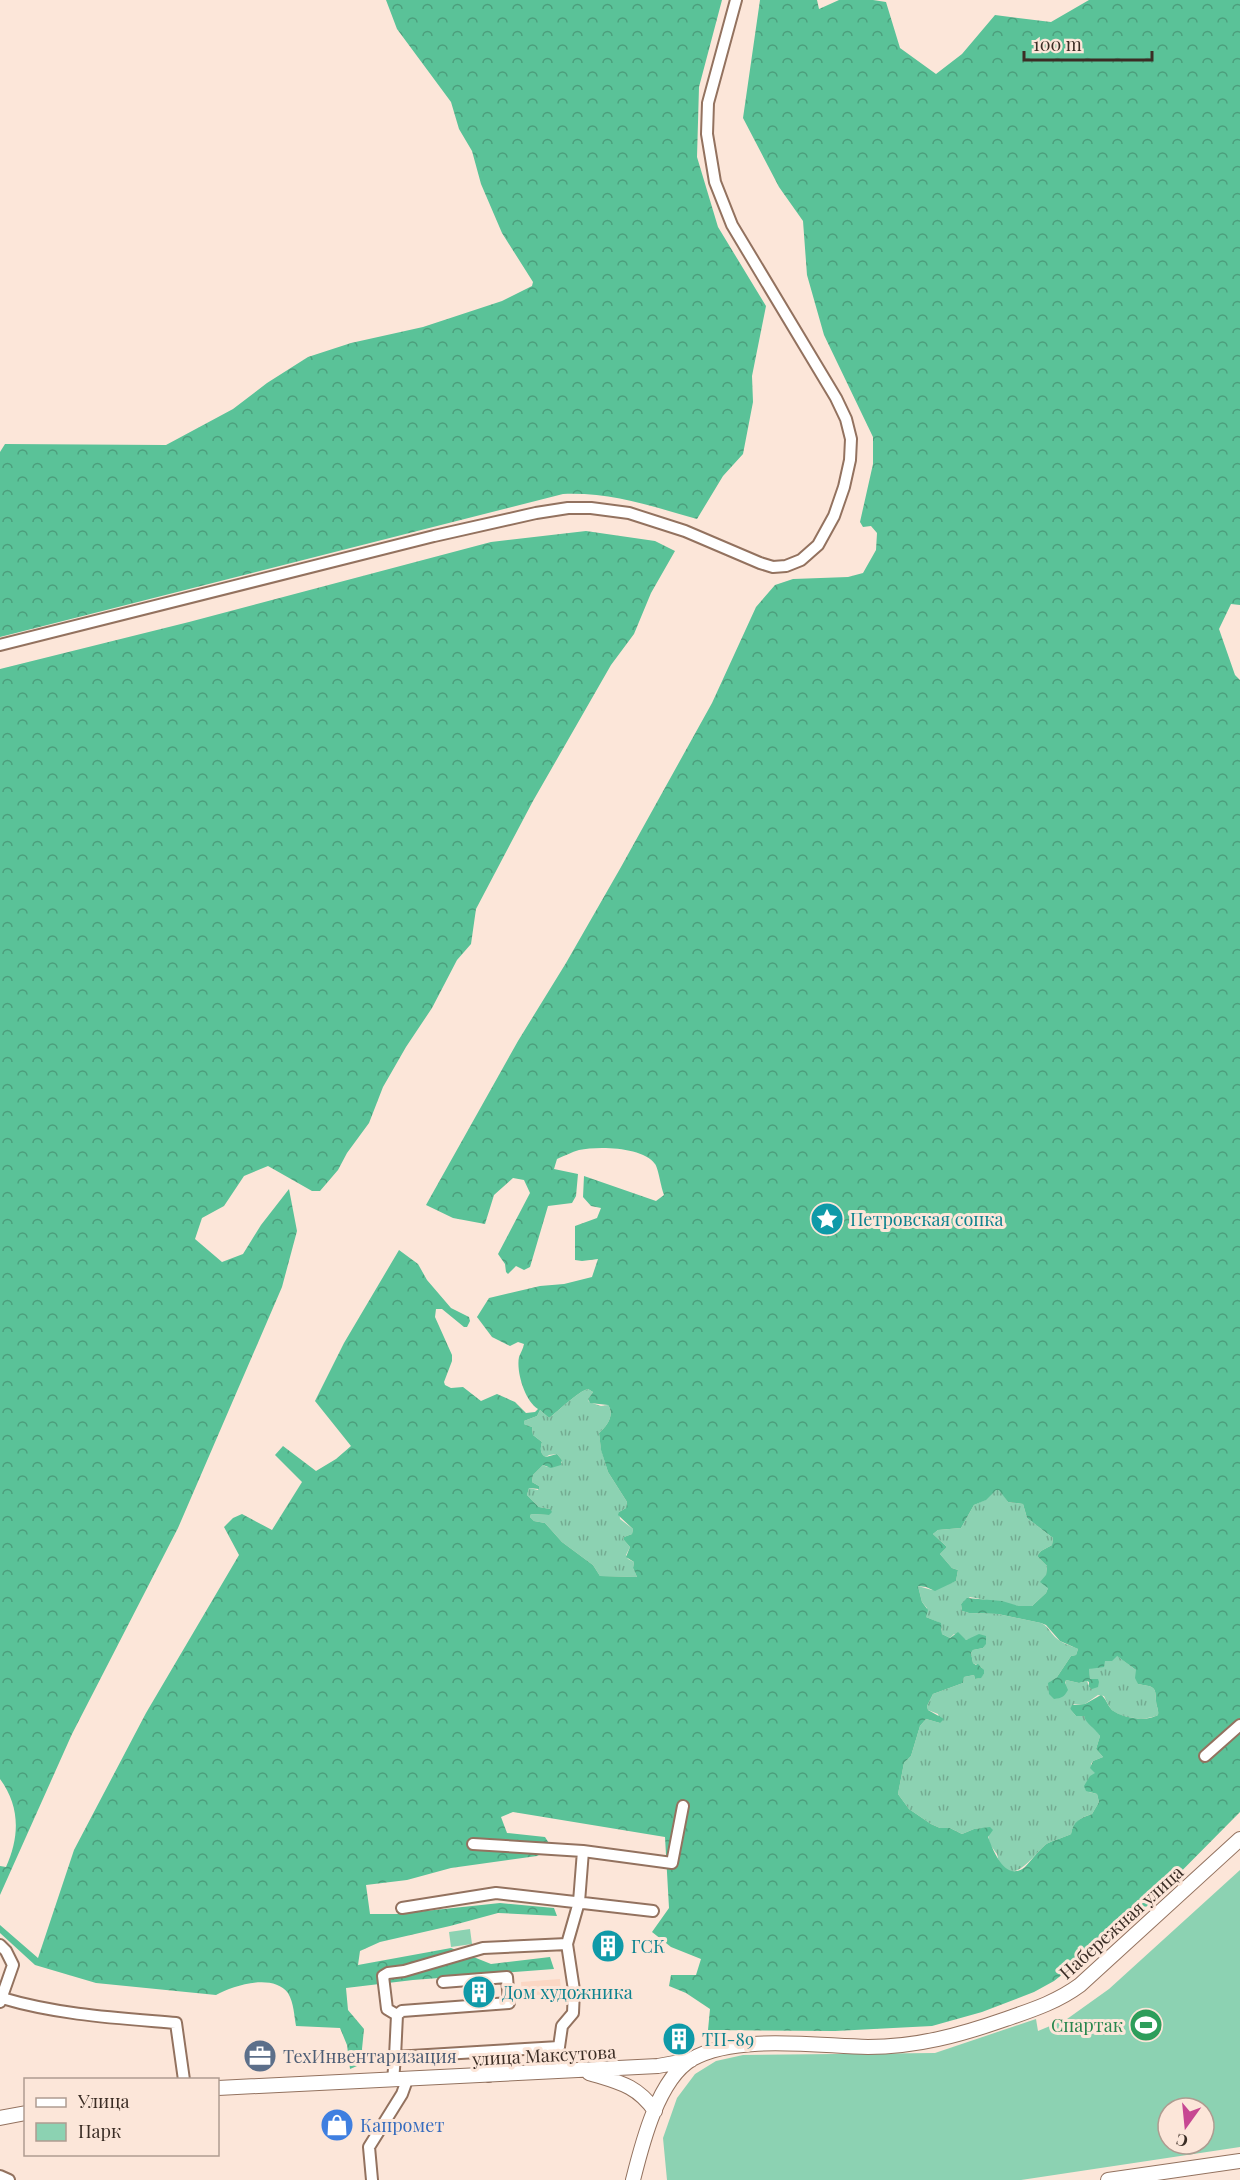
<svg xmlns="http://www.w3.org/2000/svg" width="1240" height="2180" font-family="'Playfair Display',serif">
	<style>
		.built { fill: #fbd7c4 }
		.grass { fill: url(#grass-tufts) }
		.forest { fill: url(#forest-crowns); fill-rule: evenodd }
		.green { fill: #8cd2b2; fill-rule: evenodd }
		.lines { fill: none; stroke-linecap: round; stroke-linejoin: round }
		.minor-casing { stroke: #93725f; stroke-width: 14 }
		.major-casing { stroke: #93725f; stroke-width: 16 }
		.minor { stroke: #fff; stroke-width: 10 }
		.major { stroke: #fff; stroke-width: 14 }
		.labels { text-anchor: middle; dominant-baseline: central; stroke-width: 6; stroke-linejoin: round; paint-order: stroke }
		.culture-label { font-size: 18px; fill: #0d838f; stroke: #fce6d9; text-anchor: start }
		.street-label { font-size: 18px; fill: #3b2d25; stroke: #fce6d9 }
		.leisure-label { font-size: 18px; fill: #27864d; stroke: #fce6d9; text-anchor: end }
		.service-label { font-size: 18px; fill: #4e5e75; stroke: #fce6d9; text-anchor: start }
		.shop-label { font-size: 18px; fill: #366cbe; stroke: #fce6d9; text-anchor: start }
	</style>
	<defs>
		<pattern id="grass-tufts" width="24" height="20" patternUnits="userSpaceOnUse" patternTransform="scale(1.5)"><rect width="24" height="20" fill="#8cd2b2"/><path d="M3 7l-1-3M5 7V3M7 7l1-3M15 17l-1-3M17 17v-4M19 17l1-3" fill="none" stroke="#74ab91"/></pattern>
		<pattern id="forest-crowns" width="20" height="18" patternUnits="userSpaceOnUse" patternTransform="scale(1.5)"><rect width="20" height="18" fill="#5ac298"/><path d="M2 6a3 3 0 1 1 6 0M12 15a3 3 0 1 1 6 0" fill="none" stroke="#4c9e7c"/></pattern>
	</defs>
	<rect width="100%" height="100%" fill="#fce6d9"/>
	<path class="built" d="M560 1979 561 1993 522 1996 521 1982Z"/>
	<path class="grass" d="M588 1389 593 1392 588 1399 589 1402 601 1406 608 1405C615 1415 607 1426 599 1433L601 1449 608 1472 627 1502 626 1508 619 1512 620 1519 633 1529 632 1534 624 1537 623 1539 630 1547 626 1555 628 1559 634 1562 633 1568 637 1577 600 1576 593 1565 562 1542 545 1523 534 1521 530 1517 531 1514 549 1515 550 1509 539 1507 527 1495 529 1488 538 1490 539 1486 532 1482 533 1475 543 1465 547 1467 562 1463V1460L557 1454 549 1455 546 1457C540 1454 540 1448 542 1442L533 1435 532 1427 524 1424V1421L537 1416 540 1410 549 1418C560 1410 577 1392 588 1389Z
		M996 1489 1000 1490 1008 1502 1023 1504 1027 1518 1053 1538 1052 1545 1041 1551 1037 1556 1047 1566 1046 1575 1048 1588 1046 1593 1032 1606H1019L970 1597 961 1604 962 1611 969 1613 998 1614 1041 1623C1048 1626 1050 1632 1055 1637 1062 1644 1070 1645 1078 1649L1076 1655 1071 1656 1057 1677 1050 1682 1065 1685 1066 1680 1079 1683 1087 1681 1090 1688 1089 1669 1116 1655 1136 1670 1138 1684C1153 1687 1156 1685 1156 1701 1156 1706 1159 1709 1158 1715 1147 1721 1121 1719 1111 1709 1108 1705 1106 1700 1104 1696L1098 1695 1085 1704H1074L1070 1709 1076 1716H1084L1095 1728 1100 1736 1096 1749 1103 1757 1093 1761 1091 1764 1096 1773 1089 1792 1097 1794 1099 1802 1092 1814C1081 1817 1073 1822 1071 1834 1063 1838 1050 1841 1045 1845 1035 1853 1014 1887 1000 1863 998 1861 998 1857 997 1854 992 1847 987 1842 989 1833L986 1828 974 1829 962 1834 950 1828H940L931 1824 909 1809 898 1794 904 1763 911 1756 920 1726 926 1719 940 1723 938 1714 928 1710 927 1706 933 1694 963 1683 964 1677 974 1675 975 1679 980 1678 984 1674C983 1665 978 1666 973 1663L971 1653 973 1650 983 1648 986 1643 972 1638 966 1640 954 1634 950 1638 942 1634V1629L938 1622 926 1617 927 1608 922 1602 918 1586 932 1590 956 1581 958 1570 952 1568 940 1554 947 1547 933 1534 938 1530 961 1528 974 1505 985 1500Z"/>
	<path class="forest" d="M386 0H722L699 87 697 157 718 227 766 306 752 376 753 402 743 454 723 476 697 519C651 506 611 492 563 494L0 637V452L5 444 166 445 233 409 267 383 308 357 351 343 423 327 502 301 532 286 533 282 502 233 481 184 472 151 459 129 451 102 397 29Z
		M760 0H817L819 9 839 0H873L886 2 900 48 936 74 962 54 995 15 1051 22 1089 0H1240V605L1231 604 1219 629 1235 675 1240 680V1812L1140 1913 1054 1981 1034 1992 982 2012 932 2026 835 2031 708 2030 710 2009 686 1993 669 1986 671 1975H696L701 1959 671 1947 652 1932 669 1908 665 1837 513 1812 501 1817 507 1833 545 1837 552 1848 537 1856 451 1868 407 1880 366 1885 370 1914H397L500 1903 554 1908 557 1916 498 1913 450 1926 380 1942 360 1951 358 1965 451 1948 491 1964 550 1957 554 1969 413 1980 346 1988 348 2010 364 2029 362 2049 364 2063 350 2069 347 2045 340 2028 296 2026C294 2016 294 2003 288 1993 273 1973 234 1985 216 1995L96 1983 35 1965 0 1933V1925L38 1958 74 1850 146 1713 239 1555 224 1527 233 1518 242 1514 272 1530 302 1482 275 1455 283 1446 316 1471 336 1459 351 1446 315 1401 344 1343 399 1250 418 1264 427 1280 451 1308 469 1317 470 1321 467 1327H464L442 1309H436L435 1317 452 1355V1361L444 1382 445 1385 451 1388 463 1387 481 1401 497 1394 515 1402 526 1413 535 1412 538 1409C525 1401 516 1372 519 1357 521 1352 523 1349 524 1344L518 1342 510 1346 492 1337 477 1317 489 1298 540 1286 564 1284 592 1277 598 1259 582 1261 575 1260V1226L597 1218 601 1208 591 1206 583 1197 584 1176 656 1201 664 1195C661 1188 658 1167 655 1164 643 1147 599 1146 579 1150 572 1152 564 1156 557 1159L554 1169 578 1174 576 1196 572 1203 548 1206 530 1267 524 1270 516 1266 508 1274 506 1272 505 1264 498 1254 530 1193 524 1180 513 1178 494 1195 485 1224 453 1218 426 1205 518 1041 566 963 621 867 712 703 756 607 775 585 793 579 848 577 863 573 876 550 877 533 871 526 863 527 860 522 873 464V437L824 335 807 275 803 221 779 187 743 118ZM588 1389 593 1392 588 1399 590 1403 608 1405C615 1415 607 1426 599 1433L601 1450 608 1472 627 1502 626 1508 619 1512 618 1515 633 1529 632 1534 624 1537 623 1539 630 1547 626 1557 634 1562 633 1568 637 1577 600 1576 593 1565 562 1542 545 1523 534 1521 530 1517 531 1514 549 1515 552 1512 550 1509 539 1507 527 1495 529 1488 539 1489V1486L532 1482 533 1475 543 1465 551 1468 561 1465 562 1460 557 1454 546 1457C540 1454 540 1448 542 1442L533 1435 532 1427 524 1424V1421L537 1416 540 1410 549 1418C560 1410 577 1392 588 1389ZM996 1490H999L1008 1502 1023 1504 1027 1518 1053 1538 1052 1545 1041 1551 1037 1556 1047 1566 1046 1575 1040 1582 1048 1588 1046 1593 1032 1606H1019L1002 1601 967 1598 961 1604 962 1611 969 1613 998 1614 1041 1623 1046 1625 1060 1641 1078 1649 1076 1655 1071 1656 1057 1677 1048 1683 1049 1694 1054 1699C1062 1698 1064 1697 1068 1690L1065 1683 1066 1680 1079 1683 1087 1681 1089 1682V1687L1092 1689 1098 1687 1099 1682 1098 1679H1090L1089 1669 1104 1667 1105 1661H1112L1117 1656 1136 1670 1135 1678 1138 1684C1153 1687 1156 1685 1156 1701 1156 1706 1159 1709 1158 1715 1147 1722 1122 1718 1112 1710 1107 1705 1106 1698 1101 1695L1085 1704 1072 1705 1070 1709 1076 1716H1084C1086 1724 1094 1727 1100 1736L1096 1749 1103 1757 1093 1761 1090 1768 1095 1773 1090 1776 1084 1786 1086 1791 1097 1794 1099 1802 1092 1814C1080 1818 1073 1821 1071 1834 1063 1838 1050 1841 1045 1845 1037 1852 1032 1860 1025 1867 1005 1883 993 1850 988 1837L993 1830 990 1827 974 1829 962 1834 950 1828H940L931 1824 909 1809 898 1794 904 1763 911 1756 920 1726 926 1719 940 1723 944 1719 928 1710 927 1706 933 1694 963 1683 964 1677 974 1675 975 1679 981 1678 984 1674V1670L978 1664 976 1665 973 1663 971 1653 973 1650 983 1648 986 1644V1636L979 1634 966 1640 958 1632 950 1638 942 1634 941 1623 926 1617 928 1610 922 1602 918 1586 926 1587 935 1591 956 1581 958 1570 952 1568 940 1554 947 1547 933 1534 938 1530 961 1528 974 1505 986 1500Z
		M586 531 655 541 675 551 651 593 634 634 611 665 533 801 476 909 471 944 457 960 432 1008 406 1047 383 1087 369 1123 347 1153 338 1170 320 1191H312L268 1166 244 1176 224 1206 202 1218 195 1239 222 1262 243 1254 261 1225 289 1189 297 1231 282 1287 178 1528 72 1734 0 1895V1866L6 1867C20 1836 20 1806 0 1779V669L189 622 491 542Z"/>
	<path class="green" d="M1240 1870V2147L1021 2180H667L663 2138 677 2098 695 2074 716 2061 743 2055 935 2053 1036 2019 1038 2031 1067 2019 1109 1989ZM1168 2108H1204V2144H1168Z
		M470 1929 472 1944 451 1947 449 1932Z"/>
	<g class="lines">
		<defs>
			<path id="minor" d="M0 645 434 536 536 513 568 508H591L629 513 685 531 760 563 773 567 786 566 801 560 818 545 834 516 844 487 850 460 851 439 846 419 836 398 732 225 715 182 707 134 708 103 736 0
				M1205 1756 1240 1725
				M473 1844 583 1851 672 1863 683 1806
				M402 1908 496 1893 653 1911
				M0 1945 6 1951 13 1965 0 2002
				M2 1998C59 2015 117 2018 176 2023L184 2080
				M397 2015 402 2011 509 2003 507 1977 443 1982
				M395 2057 397 2015 387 2009 383 1976 388 1973 404 1971 483 1948 567 1944
				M489 2076 500 2051
				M393 2080 395 2057 559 2047 562 2026 573 2013 574 1990 567 1944 579 1902 583 1851
				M0 2176 9 2180
				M372 2180 369 2147 402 2094 407 2080"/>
			<path id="major" d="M589 2073C618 2082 637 2085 655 2111
				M218 2088 658 2066 691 2060
				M0 2118 26 2113
				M633 2180C642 2144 658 2079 692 2059 737 2034 817 2046 868 2047 917 2047 960 2035 1006 2019 1032 2010 1057 2002 1080 1985L1240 1839
				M1108 2180 1240 2161"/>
		</defs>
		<use href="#minor" class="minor-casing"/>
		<use href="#major" class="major-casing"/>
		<use href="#minor" class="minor"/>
		<use href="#major" class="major"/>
	</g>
	<defs>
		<symbol id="sight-disc" viewBox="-11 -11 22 22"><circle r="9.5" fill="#0f9aa8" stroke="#fce6d9"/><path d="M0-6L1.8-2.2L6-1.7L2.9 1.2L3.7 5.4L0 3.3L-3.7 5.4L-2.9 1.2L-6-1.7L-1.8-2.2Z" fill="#fff"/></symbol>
		<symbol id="building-disc" viewBox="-11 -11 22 22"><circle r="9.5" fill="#0f9aa8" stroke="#fce6d9"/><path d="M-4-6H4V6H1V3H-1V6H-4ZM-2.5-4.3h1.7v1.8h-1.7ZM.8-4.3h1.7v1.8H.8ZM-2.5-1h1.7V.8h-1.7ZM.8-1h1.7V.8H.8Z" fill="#fff"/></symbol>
		<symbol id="stadium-disc" viewBox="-11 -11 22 22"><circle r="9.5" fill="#2e9e5b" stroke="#fce6d9"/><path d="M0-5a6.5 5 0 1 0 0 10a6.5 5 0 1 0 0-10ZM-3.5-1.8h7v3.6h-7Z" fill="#fff"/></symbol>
		<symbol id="office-disc" viewBox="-11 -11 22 22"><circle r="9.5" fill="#5c6f8a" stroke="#fce6d9"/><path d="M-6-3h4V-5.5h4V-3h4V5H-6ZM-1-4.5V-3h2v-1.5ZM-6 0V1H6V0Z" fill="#fff"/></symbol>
		<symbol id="shop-disc" viewBox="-11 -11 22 22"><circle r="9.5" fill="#3f7fe0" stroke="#fce6d9"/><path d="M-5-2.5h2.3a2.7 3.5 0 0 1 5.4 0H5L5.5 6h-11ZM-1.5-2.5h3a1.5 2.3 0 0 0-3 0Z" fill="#fff"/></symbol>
	</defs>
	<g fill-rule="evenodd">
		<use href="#sight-disc" x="808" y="1200" width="38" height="38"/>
		<use href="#building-disc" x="589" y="1927" width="38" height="38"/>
		<use href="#building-disc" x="460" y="1973" width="38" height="38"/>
		<use href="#stadium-disc" x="1127" y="2006" width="38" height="38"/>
		<use href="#building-disc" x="660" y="2020" width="38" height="38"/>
		<use href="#office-disc" x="241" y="2037" width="38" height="38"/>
		<use href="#shop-disc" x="318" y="2106" width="38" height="38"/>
	</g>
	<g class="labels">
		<g class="culture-label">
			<text x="850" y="1219">Петровская сопка</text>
			<text x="631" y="1946">ГСК</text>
			<text x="502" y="1992">Дом художника</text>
			<text x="702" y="2039">ТП-89</text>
		</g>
		<g class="street-label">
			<text transform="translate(1121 1922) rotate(-42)">Набережная улица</text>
			<text transform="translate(544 2055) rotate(-3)">улица Максутова</text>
		</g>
		<g class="leisure-label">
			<text x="1123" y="2025">Спартак</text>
		</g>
		<g class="service-label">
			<text x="283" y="2056">ТехИнвентаризация</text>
		</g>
		<g class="shop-label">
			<text x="360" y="2125">Капромет</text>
		</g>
	</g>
	<rect x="24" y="2078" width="195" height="78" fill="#fce6d9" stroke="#af9c91" stroke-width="1.5"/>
	<rect x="36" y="2098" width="30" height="9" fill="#ffffff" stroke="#af9c91" stroke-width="1.5"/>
	<text x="78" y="2108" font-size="18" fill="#3b2d25">Улица</text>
	<rect x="36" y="2123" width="30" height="18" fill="#8cd2b2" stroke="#af9c91" stroke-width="1.5"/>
	<text x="78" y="2138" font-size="18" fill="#3b2d25">Парк</text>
	<g transform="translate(1186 2126) rotate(195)"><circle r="28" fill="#fce6d9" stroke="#af9c91" stroke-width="1.5"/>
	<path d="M0-4.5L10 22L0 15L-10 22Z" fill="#c74792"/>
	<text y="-9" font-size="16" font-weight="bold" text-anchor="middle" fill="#3b2d25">С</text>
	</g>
	<path d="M1024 51v9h128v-9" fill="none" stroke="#3b2d25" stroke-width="3"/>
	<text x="1033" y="51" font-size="18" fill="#3b2d25" stroke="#fce6d9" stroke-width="4.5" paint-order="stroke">100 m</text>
</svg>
